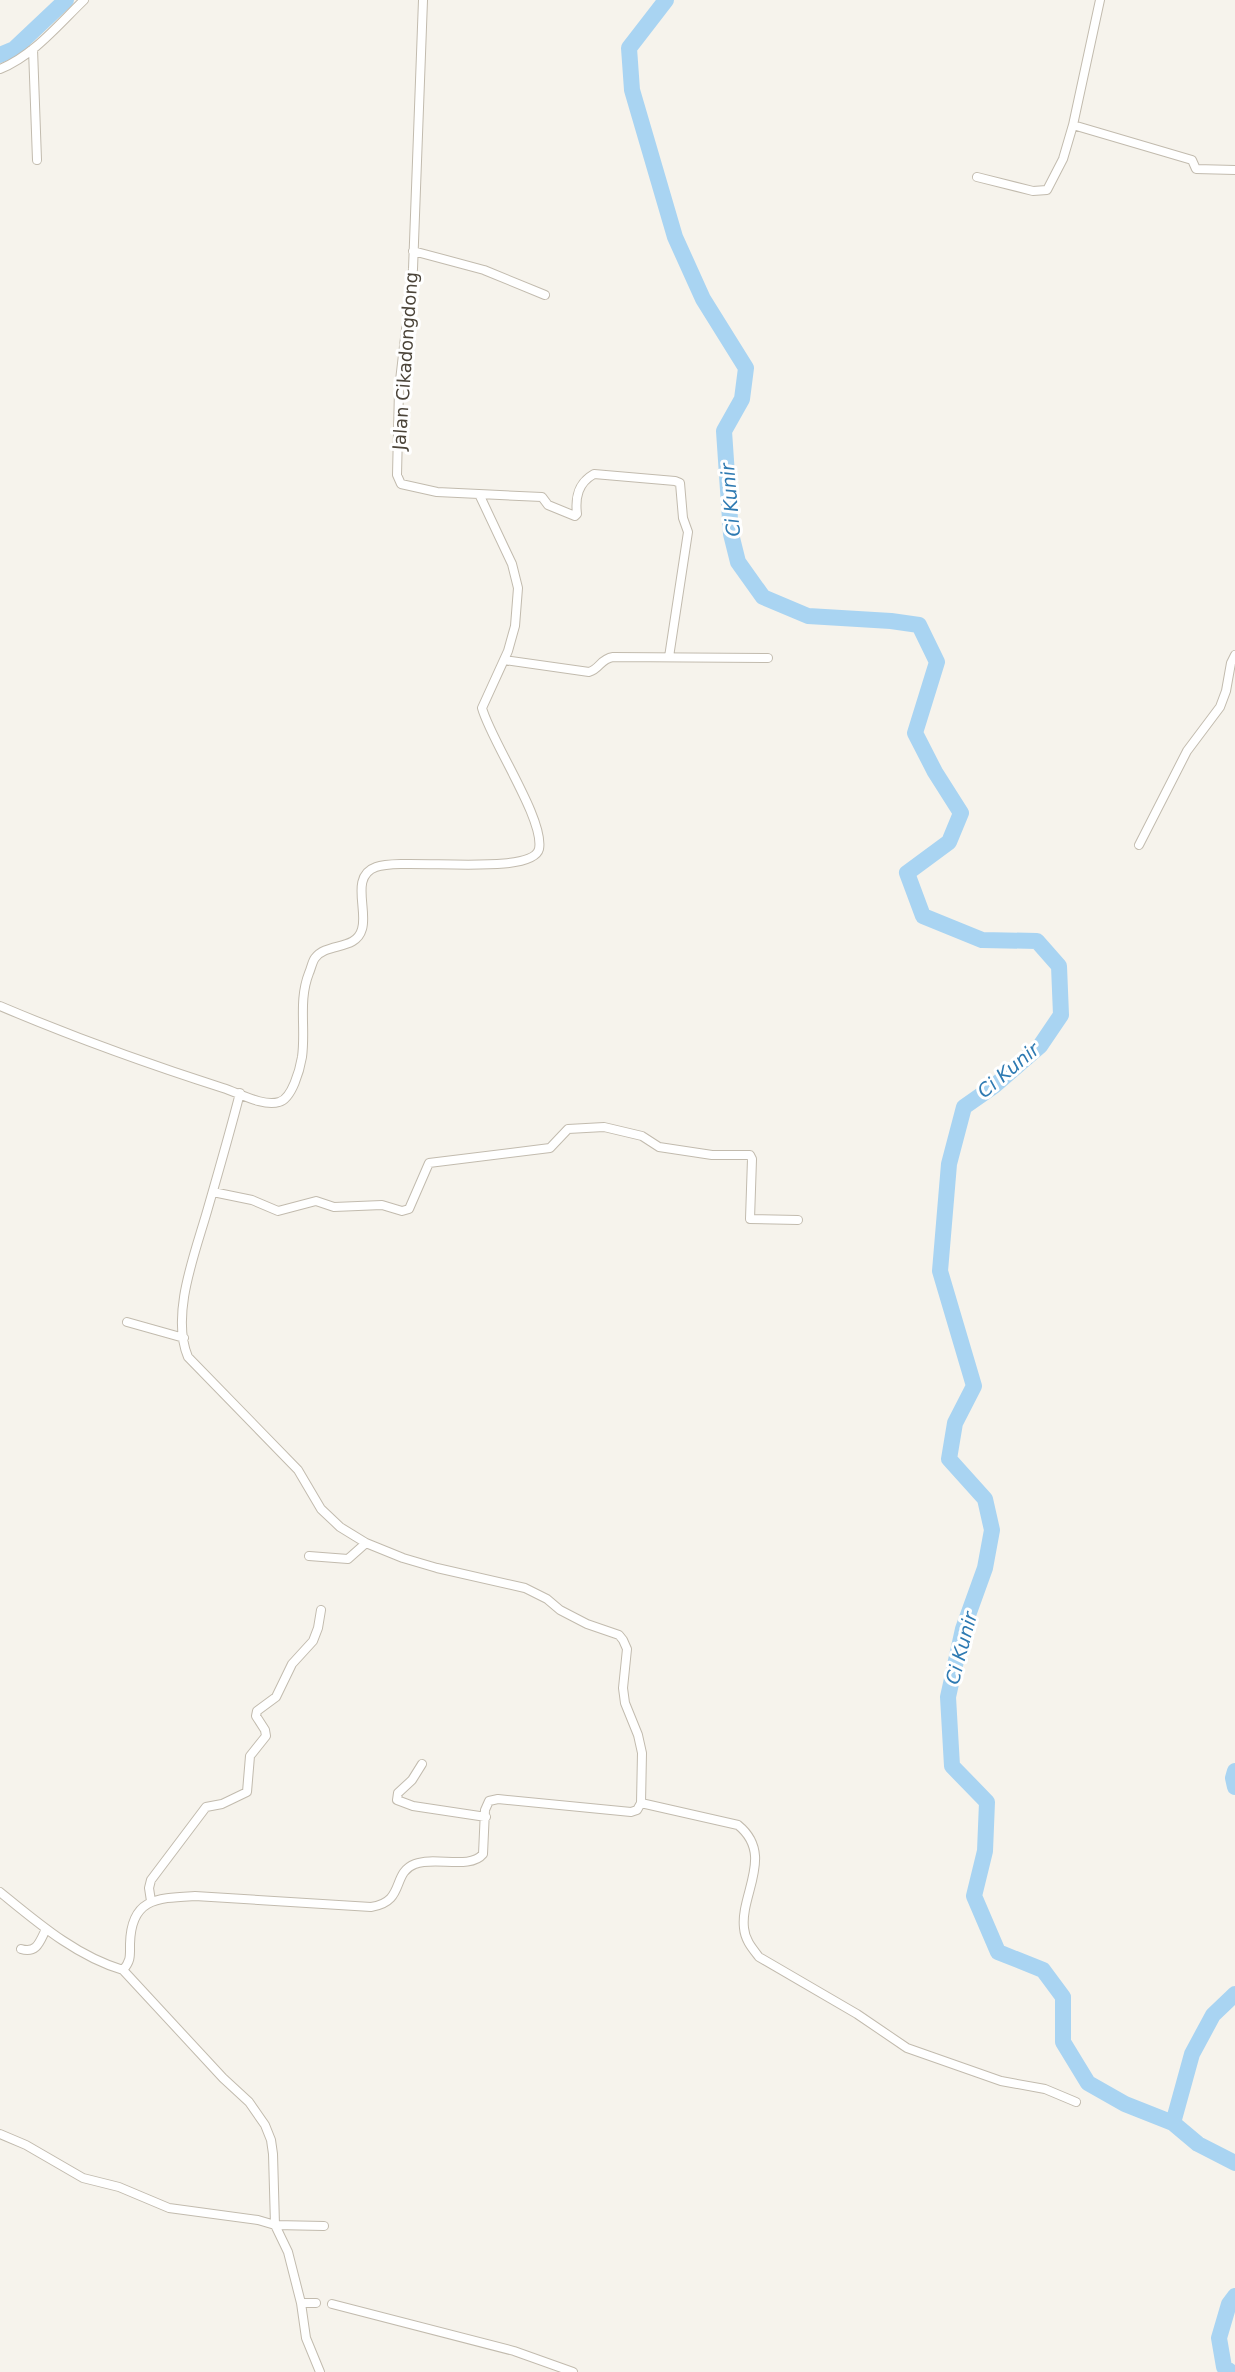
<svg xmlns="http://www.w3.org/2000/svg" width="1235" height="2372" font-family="'DejaVu Sans',sans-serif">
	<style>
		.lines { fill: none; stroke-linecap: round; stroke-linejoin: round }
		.river { stroke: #a9d4f2; stroke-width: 16 }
		.street-casing { stroke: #c2bbae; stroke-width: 10 }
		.street { stroke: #fff; stroke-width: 8 }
		.labels { text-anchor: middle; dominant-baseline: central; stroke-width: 6; stroke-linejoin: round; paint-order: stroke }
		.street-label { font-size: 18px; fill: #4b4439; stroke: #fff }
		.water-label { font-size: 19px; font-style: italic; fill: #2e7ab2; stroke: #fff }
	</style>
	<rect width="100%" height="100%" fill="#f6f3ec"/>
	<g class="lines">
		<path class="river" d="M666 0 629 48 632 90 675 237 703 299 746 368 742 399 724 431 731 534 738 562 763 597 808 616 891 621 919 625 937 662 915 733 935 772 961 813 949 842 907 873 923 916 982 940 1037 941 1059 966 1061 1015 1040 1046 994 1086 964 1107 949 1164 940 1271 974 1386 955 1423 949 1459 985 1499 992 1530 985 1568 963 1629 948 1697 952 1766 987 1802 985 1851 974 1896 998 1952 1043 1970 1063 1997V2042L1088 2083 1125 2104 1173 2123 1198 2144 1235 2163
			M0 55 14 49 66 0
			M1235 1771 1233 1778 1235 1787
			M1173 2123 1192 2054 1213 2015 1235 1994
			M1231 2372 1224 2367 1219 2338 1229 2304 1235 2296"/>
		<defs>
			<path id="street" d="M33 49 37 160
				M0 69C33 56 59 24 84 0
				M1073 125 1192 160 1196 169 1235 170
				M977 177 1033 191 1047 190 1063 159 1073 125 1100 0
				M413 251 484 270 545 295
				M479 494 542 497 548 505 575 516 577 514C575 497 578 483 594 474L675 481 680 483 683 518 688 532 669 657
				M504 660 589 672C600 669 600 659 613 657L768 658
				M1139 845 1187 751 1220 707 1226 691 1231 663 1235 655
				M0 1006C73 1037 148 1064 223 1088 239 1093 263 1107 279 1102 292 1099 300 1069 302 1057 306 1028 298 1001 309 973 311 969 312 962 315 958 327 942 356 951 362 929 368 910 350 876 376 867 403 857 532 877 539 849 545 820 491 741 482 708L508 651 515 626 518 588 512 564 479 494 437 492 401 484 397 475 399 389 413 269 423 0
				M213 1192 252 1200 278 1211 316 1201 334 1207 382 1205 402 1211 409 1209 429 1163 550 1148 568 1129 604 1127 642 1136 659 1147 712 1155H750L752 1159 750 1219 798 1220
				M127 1322 184 1338
				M309 1556 348 1559 366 1543
				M422 1764 412 1780 398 1793 397 1800 413 1806 486 1817
				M641 1803 738 1825C775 1855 740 1894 744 1928 745 1940 752 1948 759 1957L857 2014 907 2048 1001 2081 1045 2089 1076 2102
				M0 1892C38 1923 76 1956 123 1970
				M151 1901 149 1888 151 1880 206 1807 222 1804 247 1792 250 1756 266 1736 265 1730 256 1716 257 1711 276 1697 292 1664 313 1641 318 1628 321 1610
				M21 1949C37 1954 40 1941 46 1929
				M123 1970C131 1961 130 1956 130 1944 131 1898 157 1898 195 1896L371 1907C406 1902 391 1873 415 1864 435 1856 470 1870 483 1854L485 1810 489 1801 498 1799 631 1812 637 1810 641 1803 642 1753 638 1735 625 1703 623 1688 627 1649 623 1640 619 1635 587 1624 560 1610 547 1599 525 1588 437 1568 403 1558 366 1543 340 1527 321 1509 298 1470 188 1357C170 1314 196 1251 208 1208 219 1170 230 1132 240 1093
				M123 1970 223 2078 249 2102 265 2125 271 2140 273 2154 275 2225 288 2252 301 2303 306 2338 320 2372
				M0 2134 26 2145 83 2178 119 2187 169 2208 258 2220 275 2225 324 2226
				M301 2303H316
				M332 2304 514 2351 573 2372"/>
		</defs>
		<use href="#street" class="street-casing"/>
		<use href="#street" class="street"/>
	</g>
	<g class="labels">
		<g class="street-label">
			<text transform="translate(405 361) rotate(-86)">Jalan Cikadongdong</text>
		</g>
		<g class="water-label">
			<text transform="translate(730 500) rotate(-95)">Ci Kunir</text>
			<text transform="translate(1008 1070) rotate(-40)">Ci Kunir</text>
			<text transform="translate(961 1648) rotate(-75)">Ci Kunir</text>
		</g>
	</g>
</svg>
